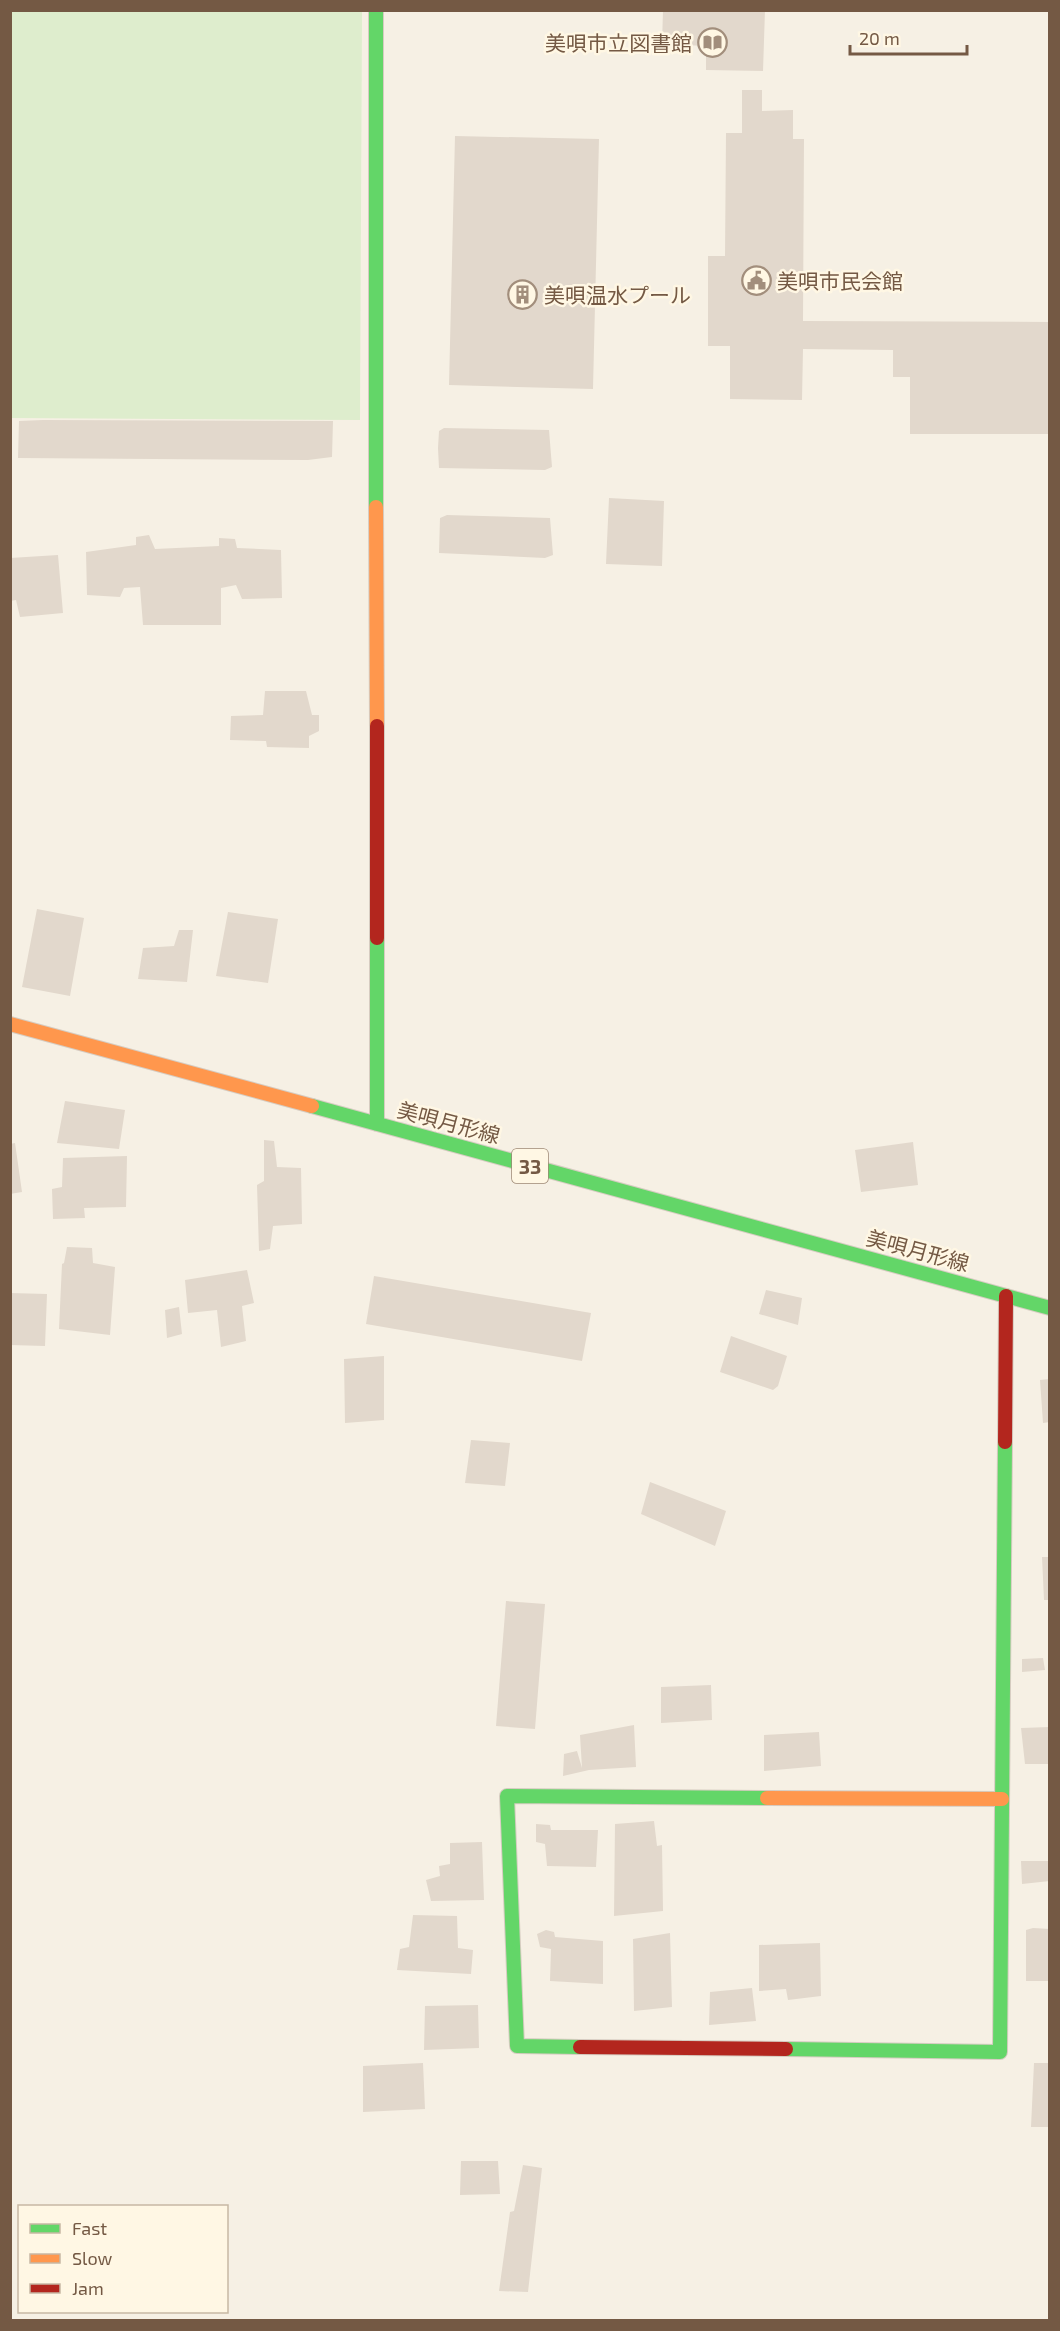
<svg xmlns="http://www.w3.org/2000/svg" width="1060" height="2331" font-family="'Exo 2','Noto Sans JP',sans-serif">
	<style>
		.green { fill: #deedcd }
		.building { fill: #e2d8cc }
		.lines { fill: none; stroke-linecap: round; stroke-linejoin: round }
		.fast-casing { stroke: #d6ccc1; stroke-width: 16 }
		.slow-casing { stroke: #d6ccc1; stroke-width: 16 }
		.jam-casing { stroke: #d6ccc1; stroke-width: 16 }
		.fast { stroke: #63d668; stroke-width: 14 }
		.slow { stroke: #ff974d; stroke-width: 14 }
		.jam { stroke: #b3261e; stroke-width: 14 }
		.labels { text-anchor: middle; dominant-baseline: central; stroke-width: 5; stroke-linejoin: round; paint-order: stroke }
		.shield { fill: #fff7e4; stroke: #9e8874; stroke-width: 1.5 }
		.shield-label { font-size: 20px; font-weight: bold; fill: #745944 }
		.poi-label { font-size: 21px; fill: #745944; stroke: #fff7e4; text-anchor: start }
		.street-label { font-size: 21px; fill: #745944; stroke: #fff7e4 }
	</style>
	<rect width="100%" height="100%" fill="#f6f0e4"/>
	<path class="green" d="M11 11H362L360 420 11 418Z"/>
	<path class="building" d="M663 10H765L763 71 706 70V46L662 44Z
		M742 90H762V111L793 110V139H804L803 321 1050 322V434H910V377H893V350L803 349 802 400 730 399V346H708V256H725L726 133H742Z
		M455 136 599 139 593 389 449 385Z
		M43 420 333 421 332 457 308 460 18 458 19 421Z
		M444 428 549 430 552 467 545 470 439 468 438 448 439 431Z
		M609 498 664 501 662 566 606 564Z
		M447 515 550 518 553 555 545 558 439 553 440 518Z
		M149 535 155 549 219 546V538L235 539 237 548 281 550 282 598 242 599 236 585 221 588V625H143L140 587 124 588 120 597 87 595 86 552 136 545V537Z
		M58 555 63 613 20 617 16 600 10 601V558Z
		M265 691H306L312 715H319V731L309 736V748L267 747 266 741 230 740 231 716 263 715Z
		M37 909 84 918 70 996 22 987Z
		M228 912 278 919 268 983 216 976Z
		M179 930H193L187 982 138 979 143 948 174 946Z
		M65 1101 125 1110 119 1149 57 1143Z
		M264 1140 274 1141 277 1167 301 1168 302 1224 273 1226 270 1249 259 1251 257 1185 264 1181Z
		M913 1142 918 1185 861 1192 855 1150Z
		M15 1143 22 1192 10 1194V1144Z
		M127 1156 126 1207 84 1208 85 1218 53 1219 52 1189 62 1187 63 1158Z
		M67 1247 92 1248 93 1263 115 1267 110 1335 59 1329 62 1264 64 1263Z
		M247 1270 254 1303 242 1306 246 1341 221 1347 217 1310 188 1313 185 1280Z
		M374 1276 591 1313 582 1361 366 1324Z
		M766 1290 802 1298 798 1325 759 1314Z
		M10 1293 47 1294 45 1346 10 1345Z
		M179 1307 182 1334 167 1338 165 1310Z
		M731 1336 787 1356 778 1386 773 1390 720 1372Z
		M384 1356V1420L345 1423 344 1359Z
		M1050 1379V1422L1043 1423 1040 1380Z
		M471 1440 510 1443 505 1486 465 1483Z
		M650 1482 726 1511 715 1546 641 1514Z
		M1042 1557H1050V1600H1044Z
		M506 1601 545 1604 535 1729 496 1726Z
		M1043 1658 1045 1670 1022 1672V1659Z
		M711 1685 712 1720 661 1723V1687Z
		M634 1725 636 1767 589 1770 563 1776 564 1754 577 1751 582 1768 580 1735Z
		M1050 1727V1764H1025L1021 1728Z
		M819 1732 821 1766 764 1771V1735Z
		M654 1821 657 1846 662 1845 663 1911 614 1916 615 1824Z
		M536 1824 550 1825 551 1830H598L596 1867 547 1866 545 1844 536 1842Z
		M482 1842 484 1900 431 1901 426 1880 440 1876 439 1866 450 1864V1843Z
		M1021 1861H1050V1881L1022 1884Z
		M413 1915 457 1916 458 1948 473 1950 471 1974 397 1970 400 1949 409 1947Z
		M1033 1928 1050 1929V1981H1026V1930Z
		M546 1930 554 1932 555 1937 603 1941V1984L550 1981 551 1949 540 1947 537 1934Z
		M670 1933 672 2007 634 2011 633 1939Z
		M820 1943 821 1996 788 2000 786 1989 759 1991V1945Z
		M752 1988 756 2021 709 2025 710 1992Z
		M478 2005 479 2048 424 2050 425 2006Z
		M423 2063 425 2109 363 2112V2066Z
		M1034 2063H1050V2127H1031Z
		M461 2161H498L500 2194 460 2195Z
		M523 2165 542 2168 528 2292 499 2291 510 2212 514 2211Z"/>
	<g class="lines">
		<defs>
			<path id="fast" d="M376 10V507
				M377 938V1124
				M312 1106 1050 1308
				M580 2047 517 2046 507 1796 767 1798
				M786 2049 1000 2052 1005 1442"/>
			<path id="slow" d="M376 507 377 726
				M10 1024 312 1106
				M767 1798 1002 1799"/>
			<path id="jam" d="M377 726V938
				M1005 1442 1006 1296
				M580 2047 786 2049"/>
		</defs>
		<use href="#fast" class="fast-casing"/>
		<use href="#slow" class="slow-casing"/>
		<use href="#jam" class="jam-casing"/>
		<use href="#fast" class="fast"/>
		<use href="#slow" class="slow"/>
		<use href="#jam" class="jam"/>
	</g>
	<defs>
		<symbol id="library-ring" viewBox="-11 -11 22 22"><circle r="9.5" fill="#fff7e4" stroke="#a28e7c" stroke-width="1.5"/><path d="M-6-4Q-3-5.5-.7-3.5V5Q-3 3-6 4ZM6-4Q3-5.5 .7-3.5V5Q3 3 6 4Z" fill="#a28e7c"/></symbol>
		<symbol id="civic-ring" viewBox="-11 -11 22 22"><circle r="9.5" fill="#fff7e4" stroke="#a28e7c" stroke-width="1.5"/><path d="M-.6-6.5H3V-4.5H.6V-3L4-1V1h2V6H-6V1h2V-1L-.6-3ZM-1.2 2.5V6h2.4V2.5Z" fill="#a28e7c"/></symbol>
		<symbol id="building-ring" viewBox="-11 -11 22 22"><circle r="9.5" fill="#fff7e4" stroke="#a28e7c" stroke-width="1.5"/><path d="M-4-6H4V6H1V3H-1V6H-4ZM-2.5-4.3h1.7v1.8h-1.7ZM.8-4.3h1.7v1.8H.8ZM-2.5-1h1.7V.8h-1.7ZM.8-1h1.7V.8H.8Z" fill="#a28e7c"/></symbol>
	</defs>
	<g fill-rule="evenodd">
		<use href="#library-ring" x="696" y="26" width="33" height="33"/>
		<use href="#civic-ring" x="740" y="264" width="33" height="33"/>
		<use href="#building-ring" x="506" y="278" width="33" height="33"/>
	</g>
	<g class="labels">
		<rect class="shield" x="512" y="1149" width="36" height="34" rx="4.5"/>
		<g class="shield-label">
			<text x="530" y="1166">33</text>
		</g>
		<g class="poi-label">
			<text x="692" y="42" text-anchor="end">美唄市立図書館</text>
			<text x="777" y="280">美唄市民会館</text>
			<text x="544" y="294">美唄温水プール</text>
		</g>
		<g class="street-label">
			<text transform="translate(449 1122) rotate(15)">美唄月形線</text>
			<text transform="translate(918 1250) rotate(15)">美唄月形線</text>
		</g>
	</g>
	<rect width="1060" height="2331" fill="none" stroke="#745944" stroke-width="24"/>
	<rect x="18" y="2205" width="210" height="108" fill="#fff7e4" stroke="#c7b8a4" stroke-width="1.5"/>
	<rect x="30" y="2224" width="30" height="9" fill="#63d668" stroke="#c7b8a4" stroke-width="1.5"/>
	<text x="72" y="2235" font-size="18" fill="#745944">Fast</text>
	<rect x="30" y="2254" width="30" height="9" fill="#ff974d" stroke="#c7b8a4" stroke-width="1.5"/>
	<text x="72" y="2265" font-size="18" fill="#745944">Slow</text>
	<rect x="30" y="2284" width="30" height="9" fill="#b3261e" stroke="#c7b8a4" stroke-width="1.5"/>
	<text x="72" y="2295" font-size="18" fill="#745944">Jam</text>
	<path d="M850 45v9h117v-9" fill="none" stroke="#745944" stroke-width="3"/>
	<text x="859" y="45" font-size="18" fill="#745944" stroke="#fff7e4" stroke-width="4.5" paint-order="stroke">20 m</text>
</svg>
